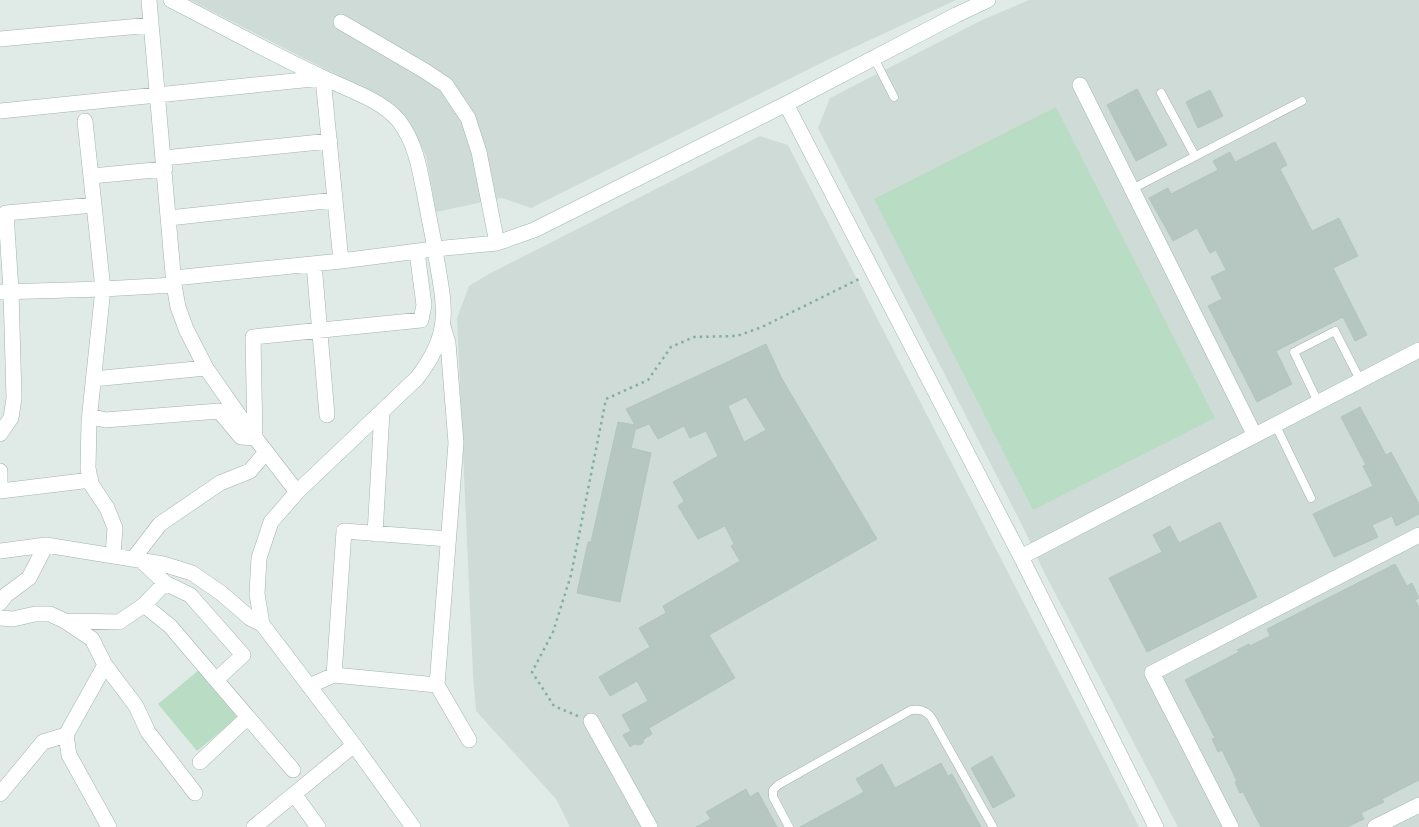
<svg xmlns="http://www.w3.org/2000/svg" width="1419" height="827" font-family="'Public Sans',sans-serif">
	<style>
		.built { fill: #cfdbd6 }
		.green { fill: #b9ddc4 }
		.building { fill: #b6c6c0; stroke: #b3c5be; fill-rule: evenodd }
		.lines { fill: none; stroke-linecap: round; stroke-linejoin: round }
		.lane-casing { stroke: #a3b3ae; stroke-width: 9 }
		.street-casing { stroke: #a3b3ae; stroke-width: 16 }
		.secondary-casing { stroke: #9fb7af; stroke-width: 16 }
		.path { stroke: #81afa2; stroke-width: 2.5; stroke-dasharray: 2.5 4; stroke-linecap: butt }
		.lane { stroke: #fff; stroke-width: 8 }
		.street { stroke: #fff; stroke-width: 15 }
		.secondary { stroke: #fff; stroke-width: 15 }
	</style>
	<rect width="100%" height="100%" fill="#e0ebe7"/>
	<path class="built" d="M190 0H956L829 59 531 208 502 198 436 212 426 156 407 119 392 103Z
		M1029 0H1419V827H1178L1045 574 1022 525 818 128 830 98 982 20Z
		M760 136 788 145 1139 827H570L556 799 476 711 473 675 457 318 469 286 489 274Z"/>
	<path class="green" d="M1056 107 1215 418 1033 510 874 199Z
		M200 669 239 716 197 751 158 704Z"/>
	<path class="building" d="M1137 89 1167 145 1136 161 1107 105Z
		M1210 90 1223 116 1198 128 1186 102Z
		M1275 142 1287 165 1280 169 1312 231 1339 218 1358 256 1333 268 1367 335 1355 341 1343 317 1276 351 1292 384 1257 402 1208 306 1222 299 1211 277 1226 270 1216 250 1210 253 1197 228 1173 241 1149 198 1168 188 1171 194 1218 170 1213 161 1230 152 1235 162Z
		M766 344 782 379 877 539 709 635 735 678 649 728 652 734 644 739 643 743 639 745 634 744 630 747 623 735 631 731 622 715 648 701 637 681 610 696 599 677 650 647 639 628 666 613 663 606 740 561 731 546 734 544 725 526 698 539 678 506 684 501 673 482 718 456 706 431 690 438 684 426 658 439 649 424 637 429 636 427 631 448 651 453 620 602 577 593 588 542H591L618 422 635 425 626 409ZM746 397 766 430 744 442 728 406Z
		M1360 407 1386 455 1391 452 1419 504V514L1396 526 1392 516 1372 525 1378 537 1334 557 1313 514 1373 486 1363 466 1366 465 1341 417Z
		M1220 522 1257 597 1147 652 1109 578 1162 552 1153 535 1170 526 1179 543Z
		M1395 564 1407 586 1412 583 1419 598 1415 600 1419 607V780L1382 799 1384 802 1361 813 1364 819 1347 827H1261L1243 792 1240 793 1235 782 1237 781 1222 750 1218 752 1212 739 1215 738 1185 680 1239 652 1237 650 1249 644 1250 646 1270 636 1267 629Z
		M992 756 1015 796 993 808 971 768Z
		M941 763 948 776 952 774 981 827H800L864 792 856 779 882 764 895 788Z
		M746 789 750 797 758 792 777 827H696L711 819 706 812Z"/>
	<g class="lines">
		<defs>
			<path id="lane" d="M874 58 894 97
				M1161 93 1195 156
				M1132 189 1302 101
				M1318 402 1294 352 1335 331 1360 380
				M1275 424 1311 498
				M789 827 773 797V790L778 785 911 710C920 709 925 710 931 717L993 827"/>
			<path id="street" d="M149 0 174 285 178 307 186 329 206 368 250 431 297 492
				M0 39 151 25
				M0 111 323 78 341 261
				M85 121 103 289 89 421 88 468 91 484 107 508 115 528 113 555
				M164 158 330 141
				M92 176 165 169
				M169 218 335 200
				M314 264 327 415
				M174 278 341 261 426 250
				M0 292 103 289 174 285
				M93 379 206 368
				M90 416 105 420 219 411 241 437 255 438 253 337 421 320 424 305 417 252
				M0 434 11 418 14 398 11 291 6 213 94 205
				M0 471V491L91 480
				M375 534 382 412
				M0 551 46 545 163 564 192 573 221 593 250 618 262 624
				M133 559 160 524 220 483 250 471 266 452
				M141 560 165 583 144 605 170 626 293 770
				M165 583 190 595 243 655 216 680
				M0 603 6 595 29 578 46 545
				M0 618 13 619 35 614H50L65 621 92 639 105 665 66 735 69 755 109 827
				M65 621 119 622 144 605
				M105 665 136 706 148 732 195 793
				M334 675 344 531 448 539
				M437 685 469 740
				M309 686 334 675 437 685 456 443 448 343 443 326
				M591 721 650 827
				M200 762 248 717
				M0 794 43 742 66 735
				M294 794 318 827
				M254 827 354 745"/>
			<path id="secondary" d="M171 0C222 26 272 54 324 78 347 89 382 100 399 121 418 146 421 178 427 207 430 224 434 240 436 256 445 309 452 333 417 378L297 492 271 522 259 558 257 594 262 624 354 745 413 827
				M341 22 425 71 446 85 468 118 479 152 497 243
				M1080 85 1254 434
				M786 104 1021 557 1156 827
				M435 249 497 243 534 230 786 104 956 15 988 0
				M1021 557 1419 350
				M1231 827 1152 673 1419 535
				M1375 827 1419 805"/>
		</defs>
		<use href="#lane" class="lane-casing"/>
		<use href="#street" class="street-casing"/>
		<use href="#secondary" class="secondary-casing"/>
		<path class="path" d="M578 716 554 706 532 672 553 632 571 575 606 399 648 380 671 347 694 337 737 336 762 327 861 278"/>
		<use href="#lane" class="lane"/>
		<use href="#street" class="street"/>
		<use href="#secondary" class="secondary"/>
	</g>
</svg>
